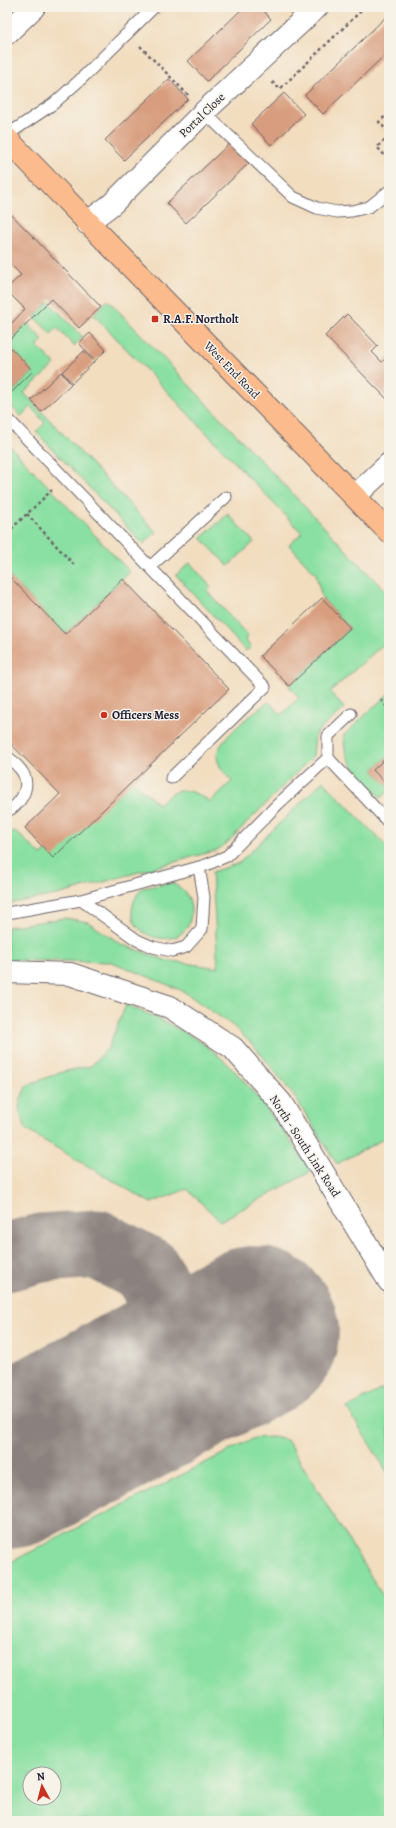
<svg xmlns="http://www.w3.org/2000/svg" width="396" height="1828" font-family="Alegreya,serif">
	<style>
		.green { fill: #8ae0a2; stroke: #56816e; fill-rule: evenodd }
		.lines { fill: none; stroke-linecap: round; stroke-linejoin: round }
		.taxiway { stroke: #8a807d; stroke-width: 69 }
		.runway { stroke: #8a807d; stroke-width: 172 }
		.building { fill: #d89d7e }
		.service-casing { stroke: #6b6369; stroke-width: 13 }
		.minor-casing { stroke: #6b6369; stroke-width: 24 }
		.primary-casing { stroke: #6b6369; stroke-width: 24 }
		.path { stroke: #6b6369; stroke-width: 2.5; stroke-dasharray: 3 3; stroke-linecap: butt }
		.service { stroke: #fff; stroke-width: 11 }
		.minor { stroke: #fff; stroke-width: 22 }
		.primary { stroke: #fbbb8c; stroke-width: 22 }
		.poi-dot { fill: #c8321e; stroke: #f7f3e8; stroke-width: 1.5 }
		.labels { text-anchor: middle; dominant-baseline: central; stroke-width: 3; stroke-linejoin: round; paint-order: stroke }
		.street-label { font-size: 12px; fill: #22223b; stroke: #f7f3e8 }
		.poi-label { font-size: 12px; font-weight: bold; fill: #22223b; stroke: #f7f3e8; text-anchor: start }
	</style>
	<rect width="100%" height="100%" fill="#f7f3e8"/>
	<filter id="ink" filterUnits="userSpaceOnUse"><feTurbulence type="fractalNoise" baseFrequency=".025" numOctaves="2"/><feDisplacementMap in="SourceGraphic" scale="8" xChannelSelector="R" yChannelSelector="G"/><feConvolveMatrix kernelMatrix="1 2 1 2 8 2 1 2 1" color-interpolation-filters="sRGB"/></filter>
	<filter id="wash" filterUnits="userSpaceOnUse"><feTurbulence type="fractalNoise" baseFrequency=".012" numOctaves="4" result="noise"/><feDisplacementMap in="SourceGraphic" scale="16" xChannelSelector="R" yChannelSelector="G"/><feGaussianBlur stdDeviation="0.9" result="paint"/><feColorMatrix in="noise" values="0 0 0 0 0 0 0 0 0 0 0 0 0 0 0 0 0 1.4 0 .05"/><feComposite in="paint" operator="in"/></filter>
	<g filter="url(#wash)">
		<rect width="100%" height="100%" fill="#f2ddbf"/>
		<path class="green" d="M108 300 389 595V639L330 692 344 708 315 734 313 756 227 843 217 850 61 894 7 904V834L15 831 41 855 133 781 158 804C178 786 188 787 210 802L232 781C225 773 217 766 217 755 218 740 256 709 269 702L281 715 299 698 289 686 350 628 322 598 316 574 289 545 302 533 93 314Z
			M49 302 83 337 74 346 57 328 51 334 34 317Z
			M27 323 43 340 37 346 55 364 24 393 156 532 143 544 36 432 45 423 31 407 21 416 7 402V397L33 372 7 344Z
			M7 443 130 572 65 634 7 574Z
			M228 514 254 542 228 566 201 538Z
			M190 563 211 587 207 591 248 636 245 640 251 647 246 651 176 575Z
			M389 693V755L373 770 389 787V791L381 798C364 779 342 762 344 735Z
			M323 781 389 849V1136L337 1164 295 1097 256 1048 233 1026 183 991 112 962 7 960V927L65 918 88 922 121 944 165 960 218 968 212 872 239 863Z
			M171 883C183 888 191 896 191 910 192 962 103 936 142 888Z
			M126 1005C154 1016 180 1028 205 1045 247 1075 281 1130 312 1171L220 1221 187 1189 151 1203 26 1130C17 1108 17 1106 27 1085L62 1072 91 1066 108 1048Z
			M389 1385V1475L347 1408Z
			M274 1437 287 1440 389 1606V1821H7V1564L254 1438ZM30 1774H54V1798H30Z"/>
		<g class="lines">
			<path class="taxiway" d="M7 1257 41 1248 97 1244 148 1271 163 1299 170 1331 164 1357 141 1391"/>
			<path class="runway" d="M7 1463 253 1332"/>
		</g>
		<g id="blocks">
			<path class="building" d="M244 7H260L271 19 207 81 188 61Z
				M389 14V51L323 114 305 95Z
				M169 79 188 99 124 160 105 140Z
				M284 93 304 114 271 145 251 124Z
				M231 142 250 162 186 223 167 203Z
				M10 213 101 307 79 328 51 299 7 343V322L10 325 25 309 7 291V288L21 275 7 261V215Z
				M347 314 378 346 372 352 382 362 389 355V401L325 336Z
				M90 333 106 350 95 361 79 343Z
				M7 344 33 371 7 397Z
				M84 351 94 362 72 383 62 372Z
				M61 372 71 384 41 412 31 400Z
				M7 574 65 634 123 579 229 689 53 858 25 828 60 794 7 740Z
				M322 598 350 628 289 686 260 656Z
				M389 755V787L373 770Z"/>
		</g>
	</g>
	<g filter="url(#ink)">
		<use href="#blocks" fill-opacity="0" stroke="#6b6369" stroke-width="1"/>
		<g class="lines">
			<defs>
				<path id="service" d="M204 112 293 197 317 208 337 212 352 211 369 207 389 191
					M7 135 53 104 80 80 154 7
					M7 418 265 687 171 778
					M150 567 226 497
					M7 756C12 761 21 768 24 775 30 789 20 805 7 811
					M328 758V736L351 714
					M81 900 137 940 153 947 172 951 186 947 202 929 204 897 199 867
					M7 913 81 900 206 865 227 856 277 805 328 758 389 823"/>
				<path id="minor" d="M7 33 34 7
					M87 223 112 204 204 112 317 7
					M355 496 389 464
					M7 972 70 974 170 1007 233 1048 281 1103 389 1281"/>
				<path id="primary" d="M7 139 389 532"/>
			</defs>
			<use href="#service" class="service-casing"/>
			<use href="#minor" class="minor-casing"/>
			<use href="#primary" class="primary-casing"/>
			<path class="path" d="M140 46 188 95
				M272 82 280 89 365 7
				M389 113 379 122 389 133
				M389 136 377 147 389 160
				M27 514 75 566
				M7 533 52 490
				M381 700 389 709"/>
			<use href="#service" class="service"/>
			<use href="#minor" class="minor"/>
			<use href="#primary" class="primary"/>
		</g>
	</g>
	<g class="poi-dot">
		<rect x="151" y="315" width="8" height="8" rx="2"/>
		<circle cx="104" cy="715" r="4"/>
	</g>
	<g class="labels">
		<g class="street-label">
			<text transform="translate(202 115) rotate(-44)">Portal Close</text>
			<text transform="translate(232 370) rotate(46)">West End Road</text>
			<text transform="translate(305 1146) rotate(57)">North - South Link Road</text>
		</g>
		<g class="poi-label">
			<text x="163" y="319">R.A.F. Northolt</text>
			<text x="112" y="715">Officers Mess</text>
		</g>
	</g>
	<rect width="396" height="1828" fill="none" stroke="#f7f3e8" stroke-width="24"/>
	<g transform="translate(42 1786) rotate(353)"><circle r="19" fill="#f7f3e8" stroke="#a29fa3"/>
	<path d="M0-3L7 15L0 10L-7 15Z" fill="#c8321e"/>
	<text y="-6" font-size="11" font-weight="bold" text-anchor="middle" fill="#22223b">N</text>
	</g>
</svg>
